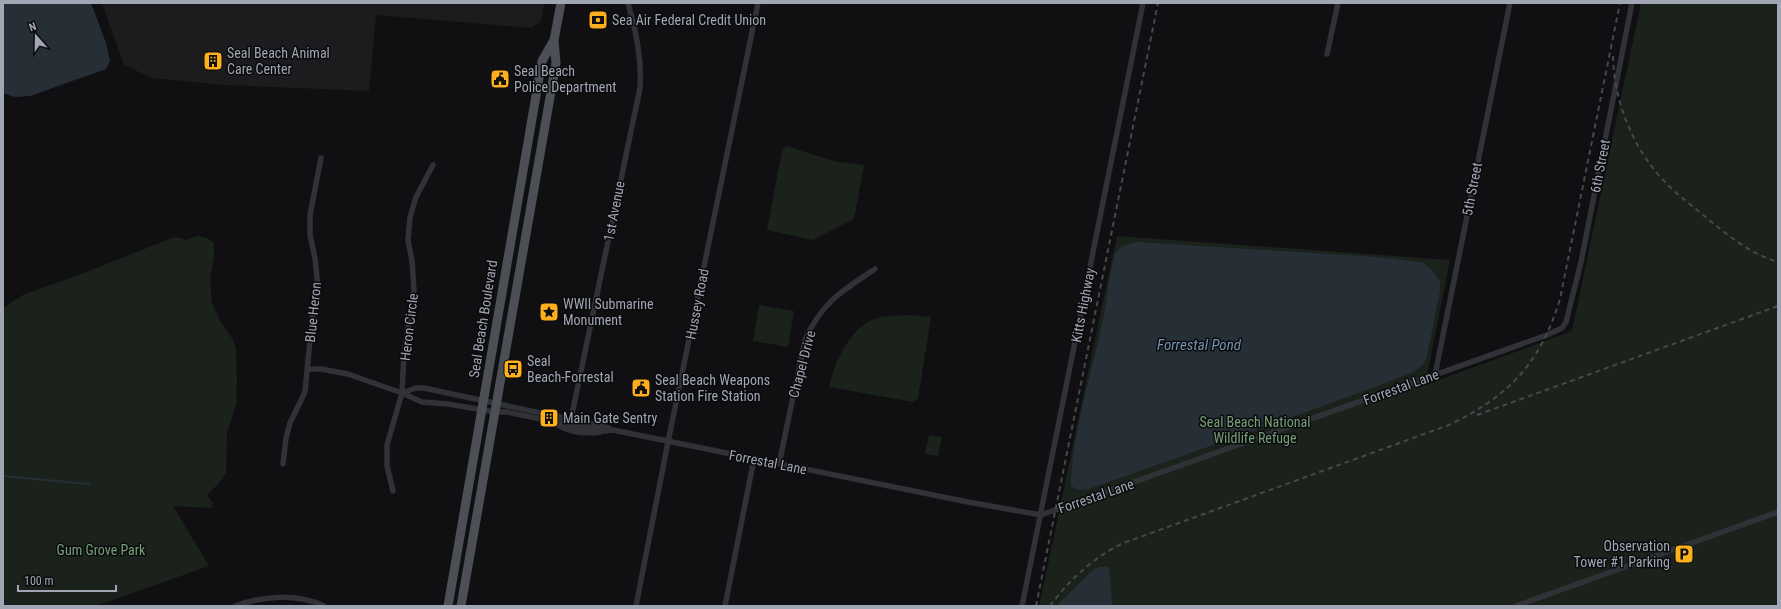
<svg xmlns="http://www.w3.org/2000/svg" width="1781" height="609" font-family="'Roboto Condensed',sans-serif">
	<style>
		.built { fill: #1c1c1f }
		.green { fill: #1a221b }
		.water { fill: #262f36 }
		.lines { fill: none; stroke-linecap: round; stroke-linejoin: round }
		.stream { stroke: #262f36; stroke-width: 2 }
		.street { stroke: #313237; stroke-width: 5.5 }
		.primary { stroke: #4d4f56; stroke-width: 9 }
		.rail { stroke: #46484e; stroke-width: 2; stroke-dasharray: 5 4; stroke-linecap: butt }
		.labels { text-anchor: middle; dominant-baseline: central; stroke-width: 3; stroke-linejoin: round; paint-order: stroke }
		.poi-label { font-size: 14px; fill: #a0a6b4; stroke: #0b0b0d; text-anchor: start }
		.street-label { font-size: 14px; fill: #a0a6b4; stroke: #0b0b0d }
		.park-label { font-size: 14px; fill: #76a078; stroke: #0b0b0d }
		.water-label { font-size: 15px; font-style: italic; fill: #7495b2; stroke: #0b0b0d }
	</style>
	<rect width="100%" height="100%" fill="#101012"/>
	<path class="built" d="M102 3H544L541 21 532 28 376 15 369 91 224 85 152 78 124 65Z"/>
	<path class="green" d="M1641 3H1778V606H1039C1066 483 1090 359 1117 236L1450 260 1425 385 1572 331Z
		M786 146 834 161 864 165 854 219 813 240 767 230 782 150Z
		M197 236 207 238 214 243V256L210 279 212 303 219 319 233 340 236 349 237 384 236 394 237 401 227 434 226 473 219 483 207 495 213 503 212 508 173 506 209 566 96 606H3V308L23 295 81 274 175 237 187 240Z
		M759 305 794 311 788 347 753 341Z
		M911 315 931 317 918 398 913 402 829 387C835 361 851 324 880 317 889 315 901 316 911 315Z
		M929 435 942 437 938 456 925 454Z"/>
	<path class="water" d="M3 3H91L106 43 110 61 106 69 30 96 15 97 3 93Z
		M1137 242 1377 257 1422 262 1432 270 1440 282V291L1427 356 1423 365 1412 373 1312 410 1089 489 1079 490 1071 486C1072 430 1092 374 1103 319 1106 307 1111 260 1116 253 1121 245 1128 244 1137 242Z
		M1099 567H1109L1112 606H1058L1061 601 1093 570Z"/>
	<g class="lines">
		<path class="stream" d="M3 476 89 484"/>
		<path class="street" d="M1327 54 1338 3
			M308 369H321L348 374 402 393 422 402 448 404 495 412H507L565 424 605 431 613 430 968 502 1041 515 1547 335 1562 328 1566 322 1581 262 1632 3
			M1435 375 1510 3
			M402 393 416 388H424L606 427 612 430
			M571 419 640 88C642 58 636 32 628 3
			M558 425C570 432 586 434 600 432
			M283 464 286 438 290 423 305 392 312 319 318 289 315 258 310 235V215L321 158
			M779 464 805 340C822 302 842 291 875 269
			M393 491 387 466V445L402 393 404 354 414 290 412 261 408 240 410 217 416 197 433 165
			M235 606C263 596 296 593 324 606
			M636 606 668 442 758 3
			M725 606 754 459
			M1022 606 1143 3
			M1516 606 1778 512"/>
		<path class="primary" d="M448 606 542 61 554 40
			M461 606 556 63 554 40 561 3"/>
		<path class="rail" d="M1613 56C1614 103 1634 151 1667 184 1680 197 1695 208 1709 220 1730 237 1751 254 1778 262
			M1477 415 1778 306
			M1036 606 1158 3
			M1050 606C1069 580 1092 559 1121 544L1449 425C1509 396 1540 364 1560 299L1620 3"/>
	</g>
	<defs>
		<symbol id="bank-square" viewBox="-11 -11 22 22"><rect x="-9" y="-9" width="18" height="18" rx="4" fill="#fdb01c" stroke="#0b0b0d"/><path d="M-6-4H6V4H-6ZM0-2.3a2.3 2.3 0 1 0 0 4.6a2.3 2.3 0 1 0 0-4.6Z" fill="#111"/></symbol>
		<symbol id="building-square" viewBox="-11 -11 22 22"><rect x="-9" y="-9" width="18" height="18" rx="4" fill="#fdb01c" stroke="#0b0b0d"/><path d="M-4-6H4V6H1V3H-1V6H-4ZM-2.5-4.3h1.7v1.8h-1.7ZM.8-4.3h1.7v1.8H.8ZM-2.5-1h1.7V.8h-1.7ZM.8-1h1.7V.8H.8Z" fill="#111"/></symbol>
		<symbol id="civic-square" viewBox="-11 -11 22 22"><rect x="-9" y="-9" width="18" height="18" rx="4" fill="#fdb01c" stroke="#0b0b0d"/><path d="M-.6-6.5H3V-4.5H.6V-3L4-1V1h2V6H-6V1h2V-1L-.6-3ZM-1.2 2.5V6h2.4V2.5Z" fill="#111"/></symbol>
		<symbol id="sight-square" viewBox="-11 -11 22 22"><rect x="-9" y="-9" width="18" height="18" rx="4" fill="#fdb01c" stroke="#0b0b0d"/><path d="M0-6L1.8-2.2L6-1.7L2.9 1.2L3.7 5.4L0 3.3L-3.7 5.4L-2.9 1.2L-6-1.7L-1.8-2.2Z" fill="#111"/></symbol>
		<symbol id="bus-square" viewBox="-11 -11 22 22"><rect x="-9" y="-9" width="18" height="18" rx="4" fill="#fdb01c" stroke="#0b0b0d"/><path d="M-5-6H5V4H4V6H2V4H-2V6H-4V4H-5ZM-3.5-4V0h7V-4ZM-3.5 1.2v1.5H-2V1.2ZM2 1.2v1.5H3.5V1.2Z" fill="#111"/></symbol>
		<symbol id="parking-square" viewBox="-11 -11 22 22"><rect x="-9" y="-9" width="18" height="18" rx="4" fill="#fdb01c" stroke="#0b0b0d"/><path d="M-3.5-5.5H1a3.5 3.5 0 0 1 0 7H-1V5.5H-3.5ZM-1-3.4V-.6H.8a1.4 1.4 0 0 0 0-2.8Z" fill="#111"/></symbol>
	</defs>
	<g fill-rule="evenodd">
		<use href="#bank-square" x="587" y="9" width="22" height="22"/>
		<use href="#building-square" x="202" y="50" width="22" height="22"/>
		<use href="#civic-square" x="489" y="68" width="22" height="22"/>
		<use href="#sight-square" x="538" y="301" width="22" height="22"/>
		<use href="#bus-square" x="502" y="358" width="22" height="22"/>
		<use href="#civic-square" x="630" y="377" width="22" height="22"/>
		<use href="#building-square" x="538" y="407" width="22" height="22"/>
		<use href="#parking-square" x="1673" y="543" width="22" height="22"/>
	</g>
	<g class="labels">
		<g class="poi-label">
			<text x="612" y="20">Sea Air Federal Credit Union</text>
			<text x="227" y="53">Seal Beach Animal<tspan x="227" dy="16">Care Center</tspan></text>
			<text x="514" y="71">Seal Beach<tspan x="514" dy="16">Police Department</tspan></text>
			<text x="563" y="304">WWII Submarine<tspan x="563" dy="16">Monument</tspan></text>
			<text x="527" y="361">Seal<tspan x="527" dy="16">Beach-Forrestal</tspan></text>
			<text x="655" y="380">Seal Beach Weapons<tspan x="655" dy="16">Station Fire Station</tspan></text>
			<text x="563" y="418">Main Gate Sentry</text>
			<text x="1670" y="546" text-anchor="end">Observation<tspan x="1670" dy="16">Tower #1 Parking</tspan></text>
		</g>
		<g class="street-label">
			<text transform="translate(1600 166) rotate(-79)">6th Street</text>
			<text transform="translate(1472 189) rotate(-79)">5th Street</text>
			<text transform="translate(614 211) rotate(-79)">1st Avenue</text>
			<text transform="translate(697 304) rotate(-79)">Hussey Road</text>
			<text transform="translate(1083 305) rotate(-79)">Kitts Highway</text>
			<text transform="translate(313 312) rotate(-84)">Blue Heron</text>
			<text transform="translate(483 319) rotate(-81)">Seal Beach Boulevard</text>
			<text transform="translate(409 327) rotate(-83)">Heron Circle</text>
			<text transform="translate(802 364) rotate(-75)">Chapel Drive</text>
			<text transform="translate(1401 387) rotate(-20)">Forrestal Lane</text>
			<text transform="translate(768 462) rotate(11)">Forrestal Lane</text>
			<text transform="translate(1096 496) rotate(-19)">Forrestal Lane</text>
		</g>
		<g class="park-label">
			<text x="1255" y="422">Seal Beach National<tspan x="1255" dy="16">Wildlife Refuge</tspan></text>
			<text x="101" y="550">Gum Grove Park</text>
		</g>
		<g class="water-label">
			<text x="1199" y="345">Forrestal Pond</text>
		</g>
	</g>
	<rect width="1781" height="609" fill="none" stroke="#a0a6b4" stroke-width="8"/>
	<g transform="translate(36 36) rotate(340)" stroke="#0b0b0d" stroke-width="3" paint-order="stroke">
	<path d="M0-3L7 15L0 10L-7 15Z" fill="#a0a6b4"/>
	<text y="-6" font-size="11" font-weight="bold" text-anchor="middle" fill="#a0a6b4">N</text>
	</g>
	<path d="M18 585v6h98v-6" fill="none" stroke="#a0a6b4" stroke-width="2"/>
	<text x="24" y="585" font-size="12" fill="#a0a6b4" stroke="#0b0b0d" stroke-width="3" paint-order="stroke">100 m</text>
</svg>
